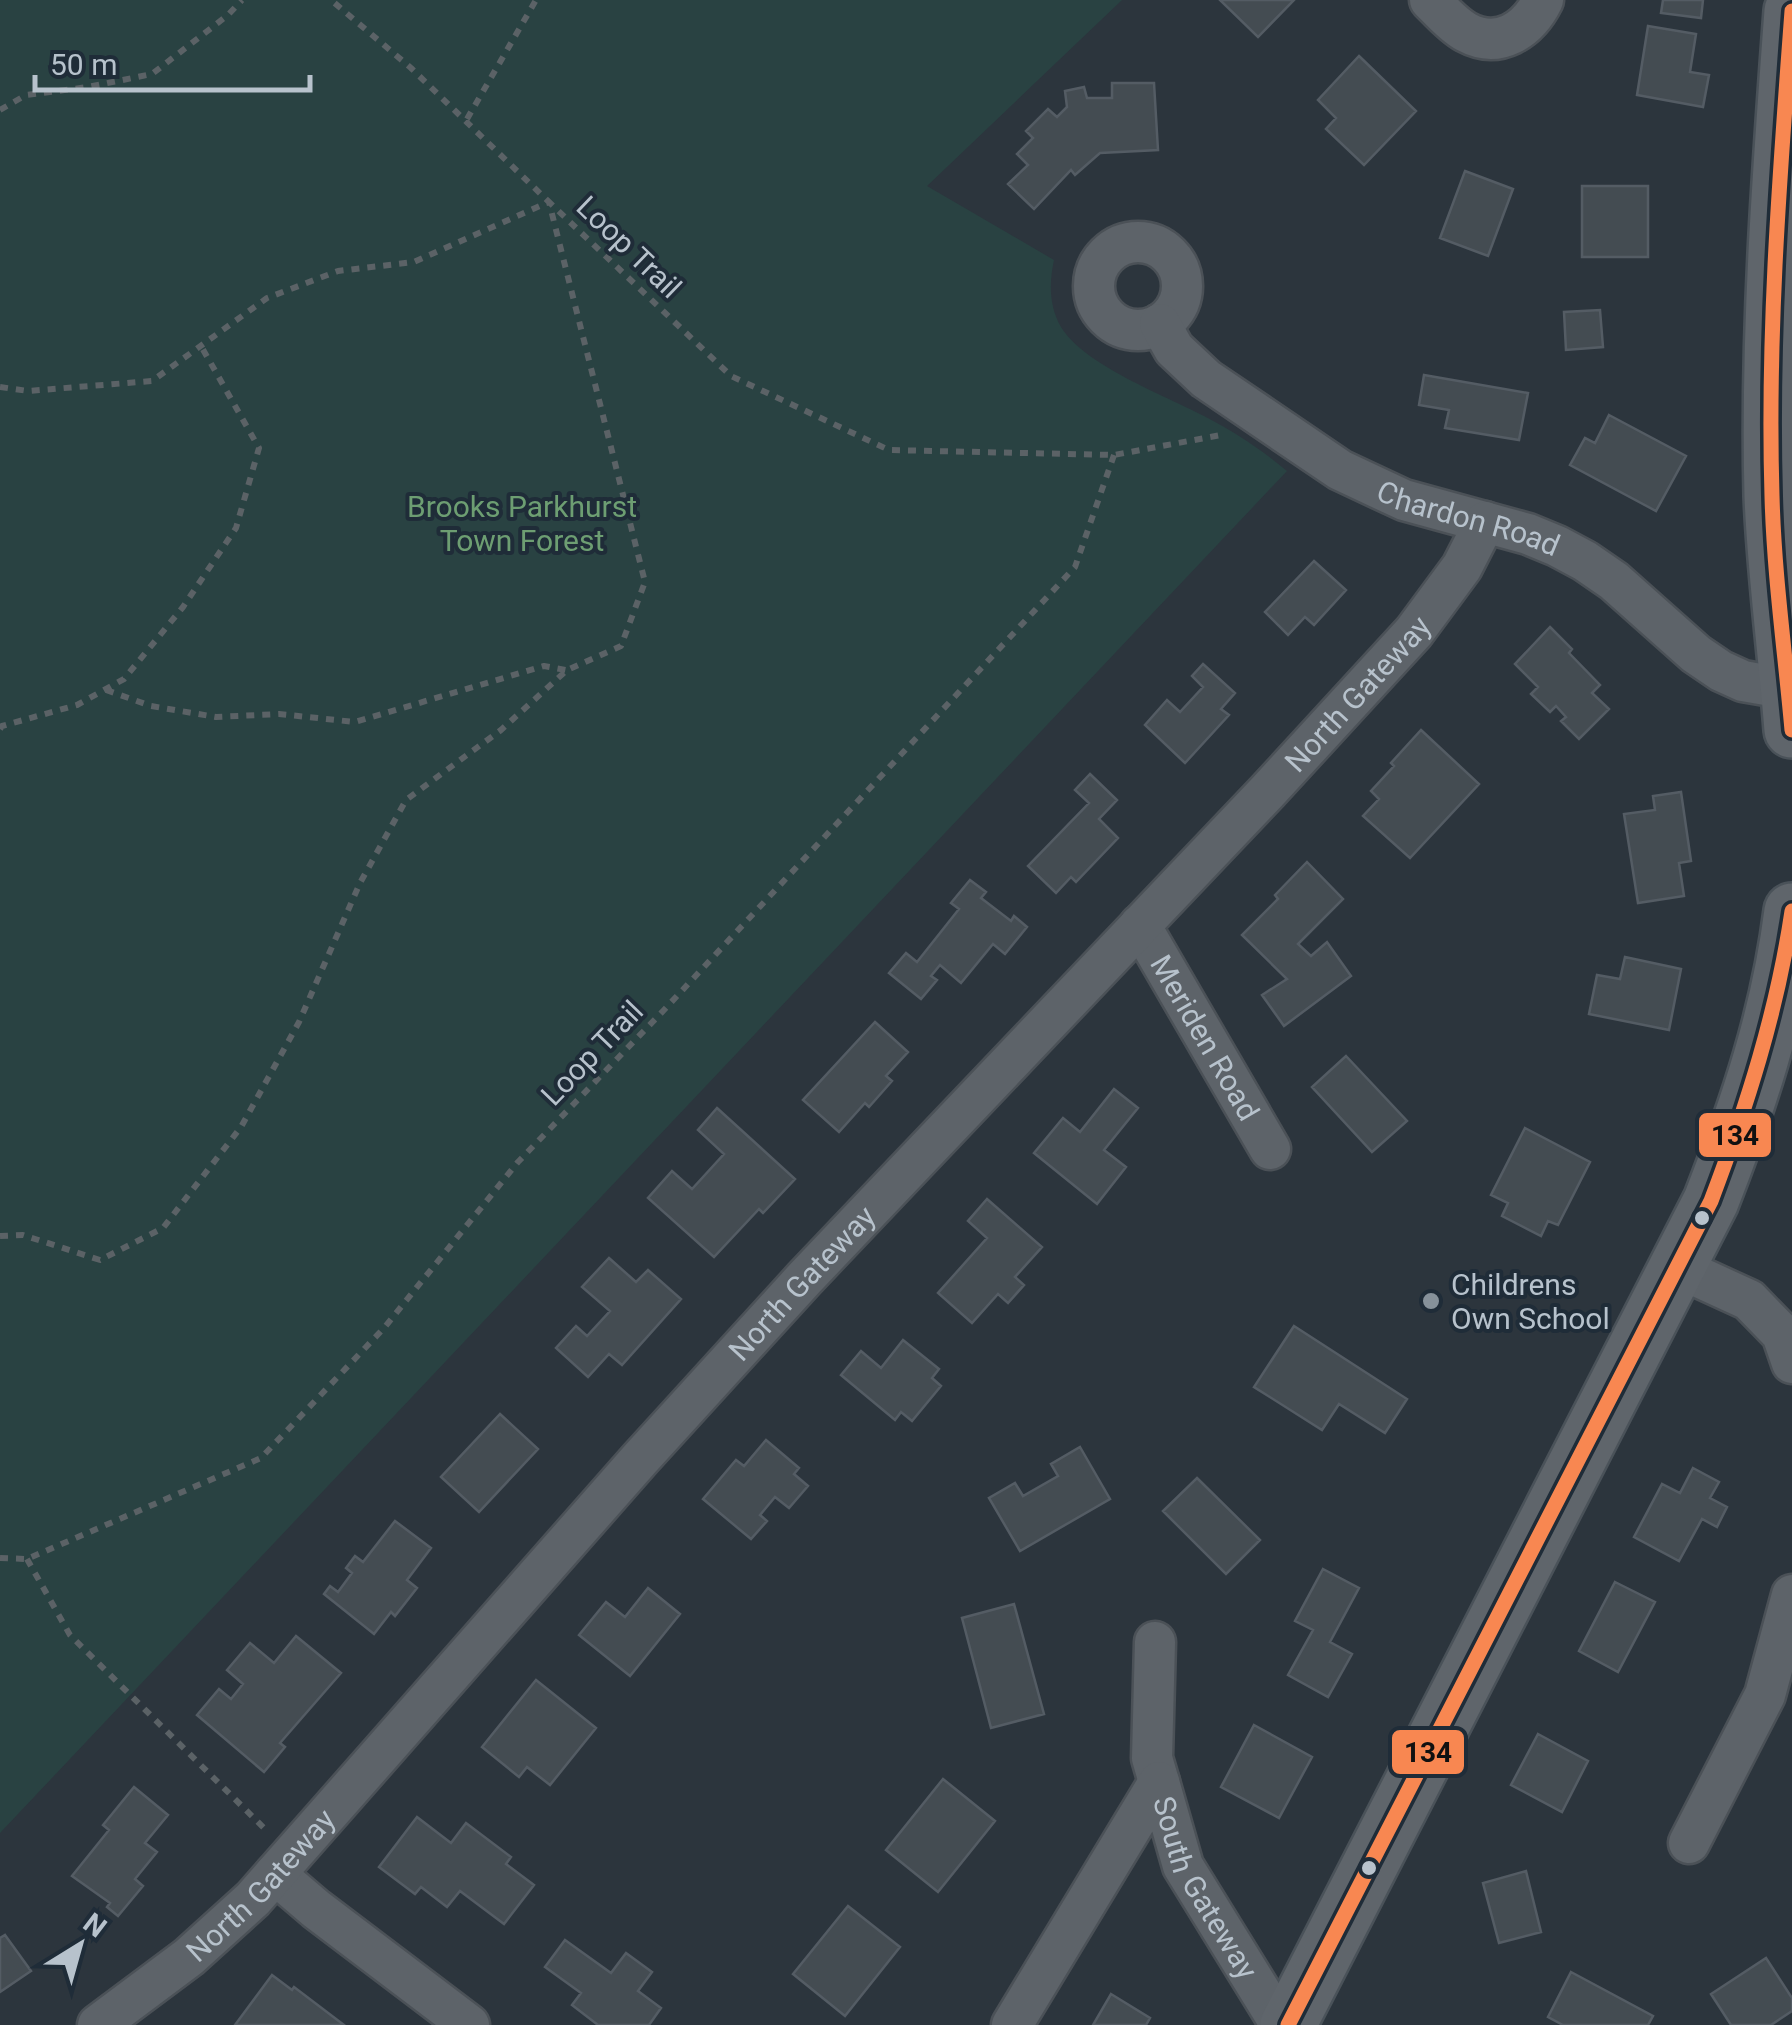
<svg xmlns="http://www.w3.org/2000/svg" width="1792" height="2025" font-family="Roboto,sans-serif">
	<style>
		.green { fill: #294242 }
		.building { fill: #444c52; stroke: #545c64; stroke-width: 2.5 }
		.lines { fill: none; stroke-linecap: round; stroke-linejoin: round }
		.minor-casing { stroke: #4b5157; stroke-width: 45 }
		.primary-casing { stroke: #4a5259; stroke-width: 60 }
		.path { stroke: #5b6266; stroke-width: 6; stroke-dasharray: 8 8; stroke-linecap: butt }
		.minor { stroke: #5d6369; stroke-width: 40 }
		.primary { stroke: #5f656b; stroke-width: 55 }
		.bus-1-casing { stroke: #1f2c38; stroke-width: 22 }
		.bus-1 { stroke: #f88751; stroke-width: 15 }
		.bus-dot { fill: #b7c2cc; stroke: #1f2c38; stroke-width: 4 }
		.poi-dot { fill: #86919a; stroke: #1f2c38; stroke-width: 4 }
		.labels { text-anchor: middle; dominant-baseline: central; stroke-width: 8; stroke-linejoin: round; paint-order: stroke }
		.street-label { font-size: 30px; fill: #b7c2cc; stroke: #1f2c38 }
		.park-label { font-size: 30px; fill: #6d9e72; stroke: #1f2c38 }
		.poi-label { font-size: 30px; fill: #b7c2cc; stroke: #1f2c38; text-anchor: start }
		.line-badge { stroke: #1f2c38; stroke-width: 4 }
		.pale-badge-label { font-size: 28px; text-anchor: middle; font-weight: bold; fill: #111 }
	</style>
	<rect width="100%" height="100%" fill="#2c353d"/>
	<path class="green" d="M0 0H1122L927 186 1054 260C1049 283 1049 306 1061 327 1084 365 1164 395 1204 416 1233 431 1261 449 1287 471L0 1833Z"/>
	<path class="building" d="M1220 0H1294L1258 37Z
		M1663 0H1703L1701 18 1661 13Z
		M1648 26 1696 34 1690 72 1709 75 1703 107 1637 95Z
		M1359 56 1416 111 1364 165 1326 129 1336 118 1318 100Z
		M1112 83H1154L1158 150 1100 153 1075 175 1071 170 1034 209 1008 184 1028 165 1017 154 1033 138 1026 131 1048 109 1057 117 1067 107 1065 91 1084 87 1087 98H1112Z
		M1465 171 1513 189 1488 256 1440 238Z
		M1582 186H1648V257H1582Z
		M1600 310 1603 347 1566 350 1564 312Z
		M1424 375 1528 393 1519 440 1445 428 1449 410 1419 405Z
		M1609 415 1686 456 1656 511 1570 465 1585 438 1595 443Z
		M1314 561 1346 590 1314 625 1305 617 1288 635 1265 612Z
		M1550 627 1572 649 1569 653 1600 685 1592 693 1609 709 1579 739 1561 721 1566 717 1556 706 1550 712 1531 694 1538 687 1515 664Z
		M1203 664 1235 693 1221 709 1229 715 1185 763 1145 725 1167 700 1180 712 1203 687 1192 676Z
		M1421 730 1479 784 1410 858 1363 816 1379 799 1371 791 1394 766 1391 763Z
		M1090 774 1117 800 1099 819 1118 838 1076 882 1071 877 1056 893 1028 866 1089 803 1075 790Z
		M1681 792 1691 861 1679 863 1684 896 1638 903 1624 814 1655 810 1653 796Z
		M1307 862 1343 899 1298 944 1311 956 1327 942 1351 976 1284 1026 1262 995 1287 979 1242 935 1278 899 1275 895Z
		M970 880 986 892 981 898 1011 921 1014 916 1027 927 1005 954 993 944 961 983 940 965 931 976 937 980 921 999 889 973 906 953 917 962 959 909 951 903Z
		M1625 957 1681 969 1669 1030 1589 1014 1597 975 1620 979Z
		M875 1022 908 1052 886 1076 892 1081 869 1107 865 1103 839 1132 803 1100Z
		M1346 1056 1407 1121 1372 1152 1312 1087Z
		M1114 1089 1138 1108 1104 1150 1126 1167 1097 1204 1034 1153 1063 1118 1080 1132Z
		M717 1108 795 1179 763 1213 759 1209 714 1257 648 1198 672 1171 692 1189 724 1154 698 1130Z
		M1525 1128 1590 1162 1558 1225 1548 1221 1541 1236 1502 1216 1508 1203 1491 1195Z
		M987 1199 1042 1247 1015 1277 1024 1285 1008 1303 998 1294 972 1323 938 1293 987 1238 968 1221Z
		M609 1258 636 1282 648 1270 681 1299 622 1365 609 1354 588 1377 556 1348 576 1326 587 1336 610 1311 582 1287Z
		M1294 1326 1407 1399 1385 1433 1339 1404 1322 1430 1254 1387Z
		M903 1340 939 1369 932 1378 941 1386 912 1421 901 1412 895 1420 841 1375 861 1351 881 1368Z
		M500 1414 538 1449 479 1512 441 1477Z
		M766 1440 799 1468 794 1474 808 1486 789 1508 775 1497 760 1515 767 1521 751 1539 703 1499 736 1460 744 1466Z
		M1080 1447 1110 1499 1020 1551 989 1498 1015 1483 1023 1496 1058 1476 1051 1464Z
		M1693 1468 1719 1482 1710 1498 1727 1507 1717 1527 1702 1519 1679 1561 1634 1537 1662 1484 1680 1493Z
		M1197 1478 1260 1540 1226 1574 1163 1511Z
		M395 1521 431 1548 407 1580 417 1588 395 1616 391 1612 374 1634 324 1594 330 1586 338 1592 352 1573 346 1568 355 1556 363 1562Z
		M1323 1569 1359 1588 1330 1642 1352 1654 1328 1697 1288 1675 1313 1630 1295 1621Z
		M1615 1582 1655 1602 1618 1672 1579 1651Z
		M648 1588 680 1614 630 1676 579 1635 606 1602 625 1617Z
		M1014 1604 1044 1714 991 1728 962 1618Z
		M296 1636 341 1673 280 1743 285 1747 264 1772 197 1715 219 1689 231 1699 243 1684 227 1670 250 1643 274 1663Z
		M536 1680 596 1728 550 1785 527 1767 519 1777 482 1747Z
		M1254 1725 1312 1757 1279 1818 1221 1787Z
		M1538 1734 1588 1761 1562 1812 1511 1785Z
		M943 1779 995 1821 938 1892 886 1850Z
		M134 1787 168 1815 145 1843 157 1852 135 1879 143 1886 118 1916 107 1907 110 1903 72 1876 109 1830 103 1825Z
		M417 1817 451 1843 466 1823 511 1857 506 1864 534 1885 504 1924 460 1891 447 1907 421 1887 415 1894 379 1867Z
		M1526 1871 1541 1932 1499 1943 1483 1883Z
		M848 1906 900 1947 845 2016 793 1974Z
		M5 1935 31 1971 0 1992V1938Z
		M565 1940 611 1973 626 1953 652 1972 638 1991 661 2008 649 2025H598L572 2005 581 1993 545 1967Z
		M1766 1958 1792 1998V2011L1771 2025H1731L1711 1994Z
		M1571 1972 1653 2016 1648 2025H1563L1548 2017Z
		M272 1975 292 1990 294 1987 344 2025H235Z
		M1111 1994 1150 2018 1146 2025H1093Z"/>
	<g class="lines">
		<defs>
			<g id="minor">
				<path d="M1430 0C1440 10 1453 25 1466 32 1499 50 1528 30 1543 0"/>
				<circle cx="1138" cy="286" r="44"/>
				<path id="s1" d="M1160 324 1174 349 1206 379 1340 470 1404 500 1528 534 1557 546 1585 561 1614 581 1696 654 1721 671 1743 681 1789 689"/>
				<path id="s2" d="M1140 925 1270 1149"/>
				<path d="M1677 1267 1749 1300 1782 1334 1792 1363"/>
				<path d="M1155 1642 1152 1758 1159 1782"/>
				<path d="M1689 1843 1765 1695 1792 1595"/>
				<path d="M275 1874 316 1909 469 2025"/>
				<path id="s3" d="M98 2025 189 1957 253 1899 640 1459 804 1279 1268 791 1414 632 1462 567 1485 522"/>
				<path id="s4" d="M1012 2025 1159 1782 1183 1866 1281 2025"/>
			</g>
			<path id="primary" d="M1792 11C1780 172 1768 334 1772 496 1775 574 1786 652 1792 730
				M1288 2025 1711 1201C1749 1104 1779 1014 1792 911"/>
		</defs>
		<use href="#minor" class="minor-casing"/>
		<use href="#primary" class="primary-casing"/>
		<path class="path" d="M0 110 26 95 88 87 152 74 228 15 242 0
			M467 119 536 0
			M0 387 28 391 152 381 267 298 338 271 414 262 549 202 731 376 889 450 1114 455 1221 435
			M106 690 151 706 216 717 279 714 355 722 544 666 566 670
			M0 729 2 726 77 705 124 679 183 607 236 528 259 448 201 346
			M0 1236 23 1235 100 1260 163 1228 241 1127 299 1022 360 883 406 800 501 730 567 670 621 646 645 582 549 202 411 68 331 0
			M0 1558 27 1559 261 1458 384 1328 518 1162 664 1010 1075 567 1114 455
			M27 1559 70 1635 266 1830"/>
		<use href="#minor" class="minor"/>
		<use href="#primary" class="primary"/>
		<defs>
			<path id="bus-1" d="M1792 11C1780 172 1767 334 1772 496 1774 574 1785 652 1792 730
				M1288 2025 1711 1201C1747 1106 1777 1012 1792 911"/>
		</defs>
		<use href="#bus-1" class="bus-1-casing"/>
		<use href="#bus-1" class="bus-1"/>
	</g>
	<g class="bus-dot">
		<circle cx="1702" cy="1218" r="9"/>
		<circle cx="1369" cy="1868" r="9"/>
	</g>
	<circle class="poi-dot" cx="1431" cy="1301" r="10"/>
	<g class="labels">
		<g class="street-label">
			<text transform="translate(629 247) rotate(44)">Loop Trail</text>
			<text stroke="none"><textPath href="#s1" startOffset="372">Chardon Road</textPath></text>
			<text stroke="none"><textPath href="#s3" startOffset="1835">North Gateway</textPath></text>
			<text stroke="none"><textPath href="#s2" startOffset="130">Meriden Road</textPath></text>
			<text transform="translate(592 1053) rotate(-46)">Loop Trail</text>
			<text stroke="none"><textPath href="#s3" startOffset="1025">North Gateway</textPath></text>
			<text stroke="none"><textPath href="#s3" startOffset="215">North Gateway</textPath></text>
			<text stroke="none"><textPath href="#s4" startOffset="400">South Gateway</textPath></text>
		</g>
		<g class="park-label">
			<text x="522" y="506">Brooks Parkhurst<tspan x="522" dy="34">Town Forest</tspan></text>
		</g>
		<g class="poi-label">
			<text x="1451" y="1284">Childrens<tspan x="1451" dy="34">Own School</tspan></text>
		</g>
	</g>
	<g class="line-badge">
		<rect x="1697" y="1111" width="76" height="48" rx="10" fill="#f88751"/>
		<rect x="1390" y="1728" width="76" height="48" rx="10" fill="#f88751"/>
	</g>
	<g class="pale-badge-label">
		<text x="1735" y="1145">134</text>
		<text x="1428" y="1762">134</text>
	</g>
	<g transform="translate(80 1945) rotate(37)" stroke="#1f2c38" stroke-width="8" paint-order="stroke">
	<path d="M0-8L18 38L0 25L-18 38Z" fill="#b7c2cc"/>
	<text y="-15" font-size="28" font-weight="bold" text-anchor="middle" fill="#b7c2cc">N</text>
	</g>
	<path d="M35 75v15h275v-15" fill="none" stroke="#b7c2cc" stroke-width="5"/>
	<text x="50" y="75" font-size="30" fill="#b7c2cc" stroke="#1f2c38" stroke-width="8" paint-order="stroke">50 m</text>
</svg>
